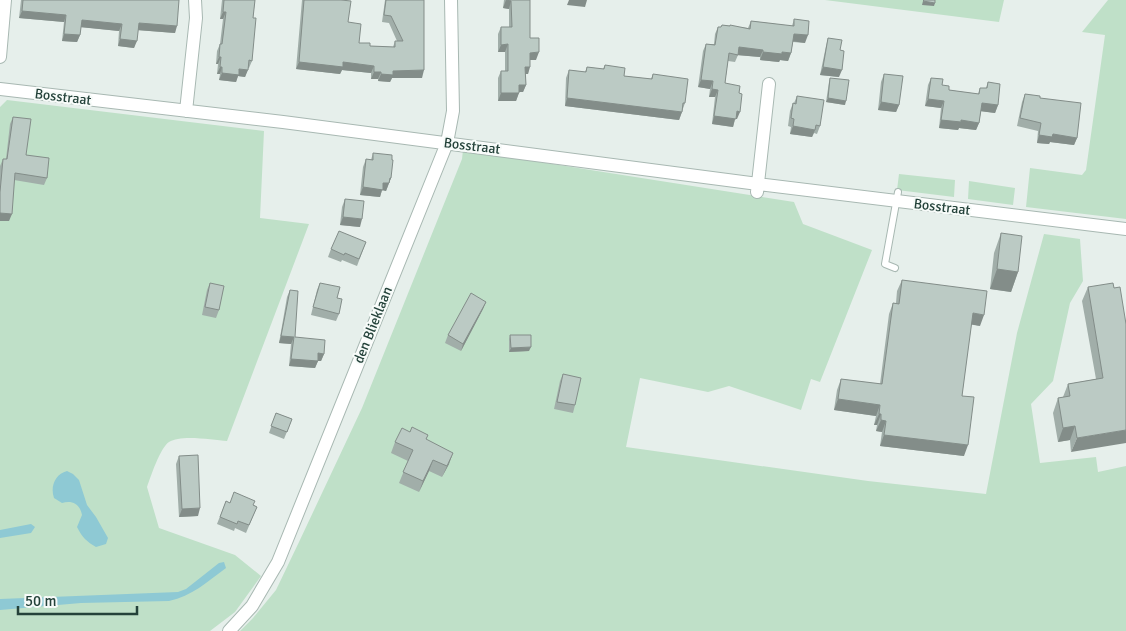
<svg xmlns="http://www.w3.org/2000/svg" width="1126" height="631" font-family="Signika,sans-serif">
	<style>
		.green { fill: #bfe0c8 }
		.water { fill: #8ec9d4 }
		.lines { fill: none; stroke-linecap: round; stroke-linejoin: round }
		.service-casing { stroke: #a8b8b2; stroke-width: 8 }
		.minor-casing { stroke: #a8b8b2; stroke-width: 14 }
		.service { stroke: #fff; stroke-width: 6 }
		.minor { stroke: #fff; stroke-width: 12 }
		.wall { fill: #a1aea9 }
		.shaded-wall { fill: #838d89 }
		.building { fill: #bbcac4; stroke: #838d89 }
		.labels { text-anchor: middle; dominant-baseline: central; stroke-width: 4; stroke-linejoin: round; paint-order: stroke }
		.street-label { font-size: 14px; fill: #24423a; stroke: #f7fbf9 }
	</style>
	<rect width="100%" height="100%" fill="#e6efeb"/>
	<path class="green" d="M825 0H1004L999 22Z
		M1108 0H1126V219L1026 207 1030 168 1082 175 1086 170 1105 35 1082 32Z
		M7 100 264 131 260 218 309 224 227 441C213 440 181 434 169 442 160 448 151 476 147 487L159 528 235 555 261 576 235 612 210 631H0V107Z
		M463 150 794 202 803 224 872 250 820 382 811 379 801 410 729 386 708 392 640 378 626 447 868 481 986 494 1017 333 1044 234 1080 239 1083 281 1070 303 1053 381 1031 404 1040 463 1096 457 1098 472 1126 466V631H240L253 618 276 590 299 542 362 408 462 159Z
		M899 174 955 180 954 197 897 190Z
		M969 181 1015 188 1013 205 968 199Z"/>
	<path class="water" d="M67 471 73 474 79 480 87 505 96 517 108 538 106 544 96 547C87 542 82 537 77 527L82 515C80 504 72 500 62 503L54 498C50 487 55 474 67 471Z
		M31 524 35 527 31 533 0 538V530Z
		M224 562 226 568C207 582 192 596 169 601L81 603 0 610V599L178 592 186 589 219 563Z"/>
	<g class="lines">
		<defs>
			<path id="service" d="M895 268 885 264 898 192"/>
			<path id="minor" d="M0 57 5 0
				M0 89 283 122 758 184 1126 229
				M186 111 196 18 195 0
				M757 192 769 84
				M229 631 252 606 278 562 447 143 453 111 451 0"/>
		</defs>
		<use href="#service" class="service-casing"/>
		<use href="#minor" class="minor-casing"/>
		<use href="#service" class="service"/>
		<use href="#minor" class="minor"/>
	</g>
	<path class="wall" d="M21 0H179L175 33 138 30 134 48 118 46 119 31 81 27 80 35 77 42 62 41 64 22 19 18Z
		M222 0H255L253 18 252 61 249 68H248L245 77 238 76 236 82 219 80 220 74H217L218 64H216L217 51 220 44 223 19H220Z
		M302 0H341L348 22 359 43 370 46 393 47 395 41H397L389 23 382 22 385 0H424L422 78H392L390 82 378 81V79H371V73L342 70 340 74 296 69Z
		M504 0H530V38L536 60H530L528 74H525L526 85 523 92H519L516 101H498V78L501 71H505V52H498V34L501 27H509V9L503 8Z
		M794 19 805 43 793 42 791 53 788 61 780 60 779 62 760 60V57L738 55 735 62 728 61 725 83 737 119H735L733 127 712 124 715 97H709L710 89 698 87 703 51 706 44H714L715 34 718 27H721L722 25 748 28 751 21 792 26Z
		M828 38 840 50 839 77 820 75 826 46Z
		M605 65 624 76 651 79 653 74 685 103 679 120 565 106 566 78 569 70 585 72 587 67 603 69Z
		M884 74 899 105 896 112 878 110 881 82Z
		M830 78 845 105 826 102 829 82Z
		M931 78 949 90 978 94 980 88H986L988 82 998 105 995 113 981 111 979 123 976 130 959 128 958 130 939 128 941 108 925 106 928 85Z
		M1025 94 1040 98 1077 138 1074 145 1050 142 1049 144 1037 143 1038 131 1017 126 1022 102Z
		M797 96 820 126 817 134 814 133 812 137 790 134 791 127 788 126 790 111 793 103H794Z
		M13 117 26 155 47 178 44 185 14 180 9 221H0V166L3 159H6L10 124Z
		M373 153 391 178 386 191 382 190 380 197 360 195 363 167 366 159 371 160Z
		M345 199 360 227 340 225 342 207Z
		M1001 233 1018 272 1011 292 990 289 994 253Z
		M366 242 357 266 342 260 341 262 328 257 331 249Z
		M902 280 980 326 971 324 962 396 964 456 880 446 882 432 876 431 877 425H874L876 416 834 410 837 390 841 379 880 384 889 314 893 303H896L897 291Z
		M210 283 219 310 216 318 202 315 207 290Z
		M320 283 337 298 339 314 336 321 311 315 317 290Z
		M1088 287 1114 288 1126 324 1071 452 1070 440 1058 442 1053 413 1058 398 1063 397 1068 384 1096 379 1082 301Z
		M290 290 295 337 324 354 321 361H318L315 368 289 366 291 344 279 343 287 297Z
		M486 302 483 309 461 351 445 343 448 335Z
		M510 335 529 351 509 352V339Z
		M563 374 575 405 573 413 554 409 560 381Z
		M276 413 292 419 284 439 269 433Z
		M410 432 428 435 426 440 449 464 442 477 429 471 419 492 399 483 408 461 391 453 395 442Z
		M179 456 198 516 179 517 176 464Z
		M226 501 230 503 254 505 257 507 246 533 235 528 234 531 217 524Z"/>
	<path class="shaded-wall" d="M506 0 511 1 509 9 503 8Z
		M569 0H587L585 7 567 5Z
		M923 1 935 3 934 6 922 5Z
		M22 11 66 15 64 22 19 18Z
		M223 12H226L223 19H220Z
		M82 20 122 24 119 31 79 27Z
		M139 23 177 26 175 33 136 30Z
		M64 34 80 35 77 42 62 41Z
		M794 34 808 35 805 43 791 41Z
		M120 39 137 41 134 48 118 46Z
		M508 44 505 52H498L501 45Z
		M739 47 763 50 760 57 736 55Z
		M539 52 536 60H528L530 53Z
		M763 52H782L791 53 788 61 780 60 779 62 760 60Z
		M219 57H221L218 64H216Z
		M299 62H343L374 66 371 73 342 70 340 74 296 69Z
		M220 67H222L220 74H217Z
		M525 67H530L528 74H523Z
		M823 67 842 70 839 77 820 75Z
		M239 69 248 70 245 77 238 76 236 82 219 80 222 73Z
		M424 70 422 78H392L390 82 378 81 381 74 393 71Z
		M374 72H381L378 79H371Z
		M701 80 713 81 710 89 698 87Z
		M519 85H526L523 92H516Z
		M712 89 718 90 715 97H709Z
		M501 93H519L516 101H498Z
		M567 98 682 112 679 120 565 106Z
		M828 98 846 101 845 105 826 102Z
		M928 99 944 101 941 108 925 106Z
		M881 102 899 105 896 112 878 110Z
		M982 103 998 105 995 113 979 111Z
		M737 111 740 112 737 119H735L733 127 712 124 714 116Z
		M941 120H961L979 123 976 130 959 128 958 130 939 128Z
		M793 126 815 130 812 137 790 134Z
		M1053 134 1077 138 1074 145 1050 142 1049 144 1037 143 1039 135Z
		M390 178H391L386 191 382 190 380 197 360 195 363 187Z
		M0 213 12 214 9 221H0Z
		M343 217 362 219 360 227 340 225Z
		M997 269 1018 272 1011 292 990 289Z
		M486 302 483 309 461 351 463 344Z
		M973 313 984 315 980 326 968 324Z
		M281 336 294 337 291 344 279 343Z
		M531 347 529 351 509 352 511 348Z
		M318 353 324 354 321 361H316Z
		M291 359 318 361 315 368 289 366Z
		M838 399 880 405 876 416 834 410Z
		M879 414H881L877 425H874Z
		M881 420 886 421 882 432 876 431Z
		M1075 426 1070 440 1058 442 1063 428Z
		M1126 430V443L1071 452 1077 438Z
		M884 435 968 445 964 456 880 446Z
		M453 453 449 464 442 477 447 466Z
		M433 460 429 471 419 492 423 481Z
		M200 508 198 516 179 517 182 509Z"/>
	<path class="building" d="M23 0H179L177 26 139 23 137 41 120 39 122 24 82 20 80 35 64 34 66 15 22 11Z
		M224 0H255L253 18H256L252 61 249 60 248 70 239 69V75L222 73V67H220L221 57H219L220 44H222L226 12H223Z
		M304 0H341L351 1 348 22 361 24 359 43H370V46L395 47V41H403L391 16 384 15 386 0H424V70L393 71V75L381 74V72H374V66L343 62V67L299 62Z
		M506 0H530V38H539V52L530 53V67H525L526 85H519V93H501V71H508V44L501 45V27H512L511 1Z
		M924 0H935V3L923 1Z
		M794 19 809 21 808 35 794 34 791 53 782 52V54L763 52V50L739 47 738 55 729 53 725 83 740 86 739 93 742 94 740 112 737 111 736 119 714 116 718 90 712 89 713 81 701 80 706 44 715 45 718 27H721L722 25 730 26V25L750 29 751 21 794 26Z
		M828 38 842 40 840 50 844 51 842 70 823 67Z
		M605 65 625 68 624 76 652 79 653 74 688 79 685 103H683L682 112 567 98 569 70 586 72 587 67 604 69Z
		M884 74 903 76 899 105 881 102Z
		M830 78 849 80 846 101 828 98Z
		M931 78 943 79 942 85 949 86V90L979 94 980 88H987L988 82 1000 84 998 105 982 103 979 123 961 120V122L941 120 944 101 928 99Z
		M1025 94 1040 96V98L1081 103 1077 138 1053 134 1052 137 1039 135 1041 123 1020 118Z
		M797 96 824 100 820 126 816 125 815 130 793 126 794 119 791 118 793 103 796 104Z
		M13 117 31 119 26 155 49 158 47 178 15 173 12 214 0 213V192L3 159H7Z
		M373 153 392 155V160H393L391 178H390L389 183H383V190L363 187 366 159 373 160Z
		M345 199 364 201 362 219 343 217Z
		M339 231 366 242 359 259 345 253 344 255 331 249Z
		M1001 233 1022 236 1018 272 997 269Z
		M902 280 987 291 984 315 973 313 962 396 974 397 968 445 884 435 886 421 881 420V414H879L880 405 838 399 841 379 882 384 893 303 899 304Z
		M210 283 224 286 219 310 205 307Z
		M320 283 340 287 337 298 342 299 339 314 313 307Z
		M1113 283 1114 288 1120 287 1126 324V430L1077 438 1075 426 1063 428 1058 398 1070 396 1068 384 1103 378 1088 287Z
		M290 290 298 291 295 337 325 340 324 354 318 353V361L291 359 294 337 281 336Z
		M471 293 486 302 463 344 448 335Z
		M510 335H531V347L511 348Z
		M563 374 581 378 575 405 557 402Z
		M276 413 292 419 287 432 271 426Z
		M412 427 428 435 426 439 453 453 447 466 433 460 423 481 403 472 413 450 395 442 402 428 410 432Z
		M198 455 200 508 182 509 179 456Z
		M234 492 255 501 253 505 257 507 249 525 238 521 237 524 220 517 226 501 230 503Z"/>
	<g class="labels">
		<g class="street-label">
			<text transform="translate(63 97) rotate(7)">Bosstraat</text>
			<text transform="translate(472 146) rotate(7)">Bosstraat</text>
			<text transform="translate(942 207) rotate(7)">Bosstraat</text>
			<text transform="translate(373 325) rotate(-68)">den Blieklaan</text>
		</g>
	</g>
	<path d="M18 606v8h119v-8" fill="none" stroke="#24423a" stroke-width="2.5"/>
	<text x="25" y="606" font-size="15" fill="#24423a" stroke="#f7fbf9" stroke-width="4" paint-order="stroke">50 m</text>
</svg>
